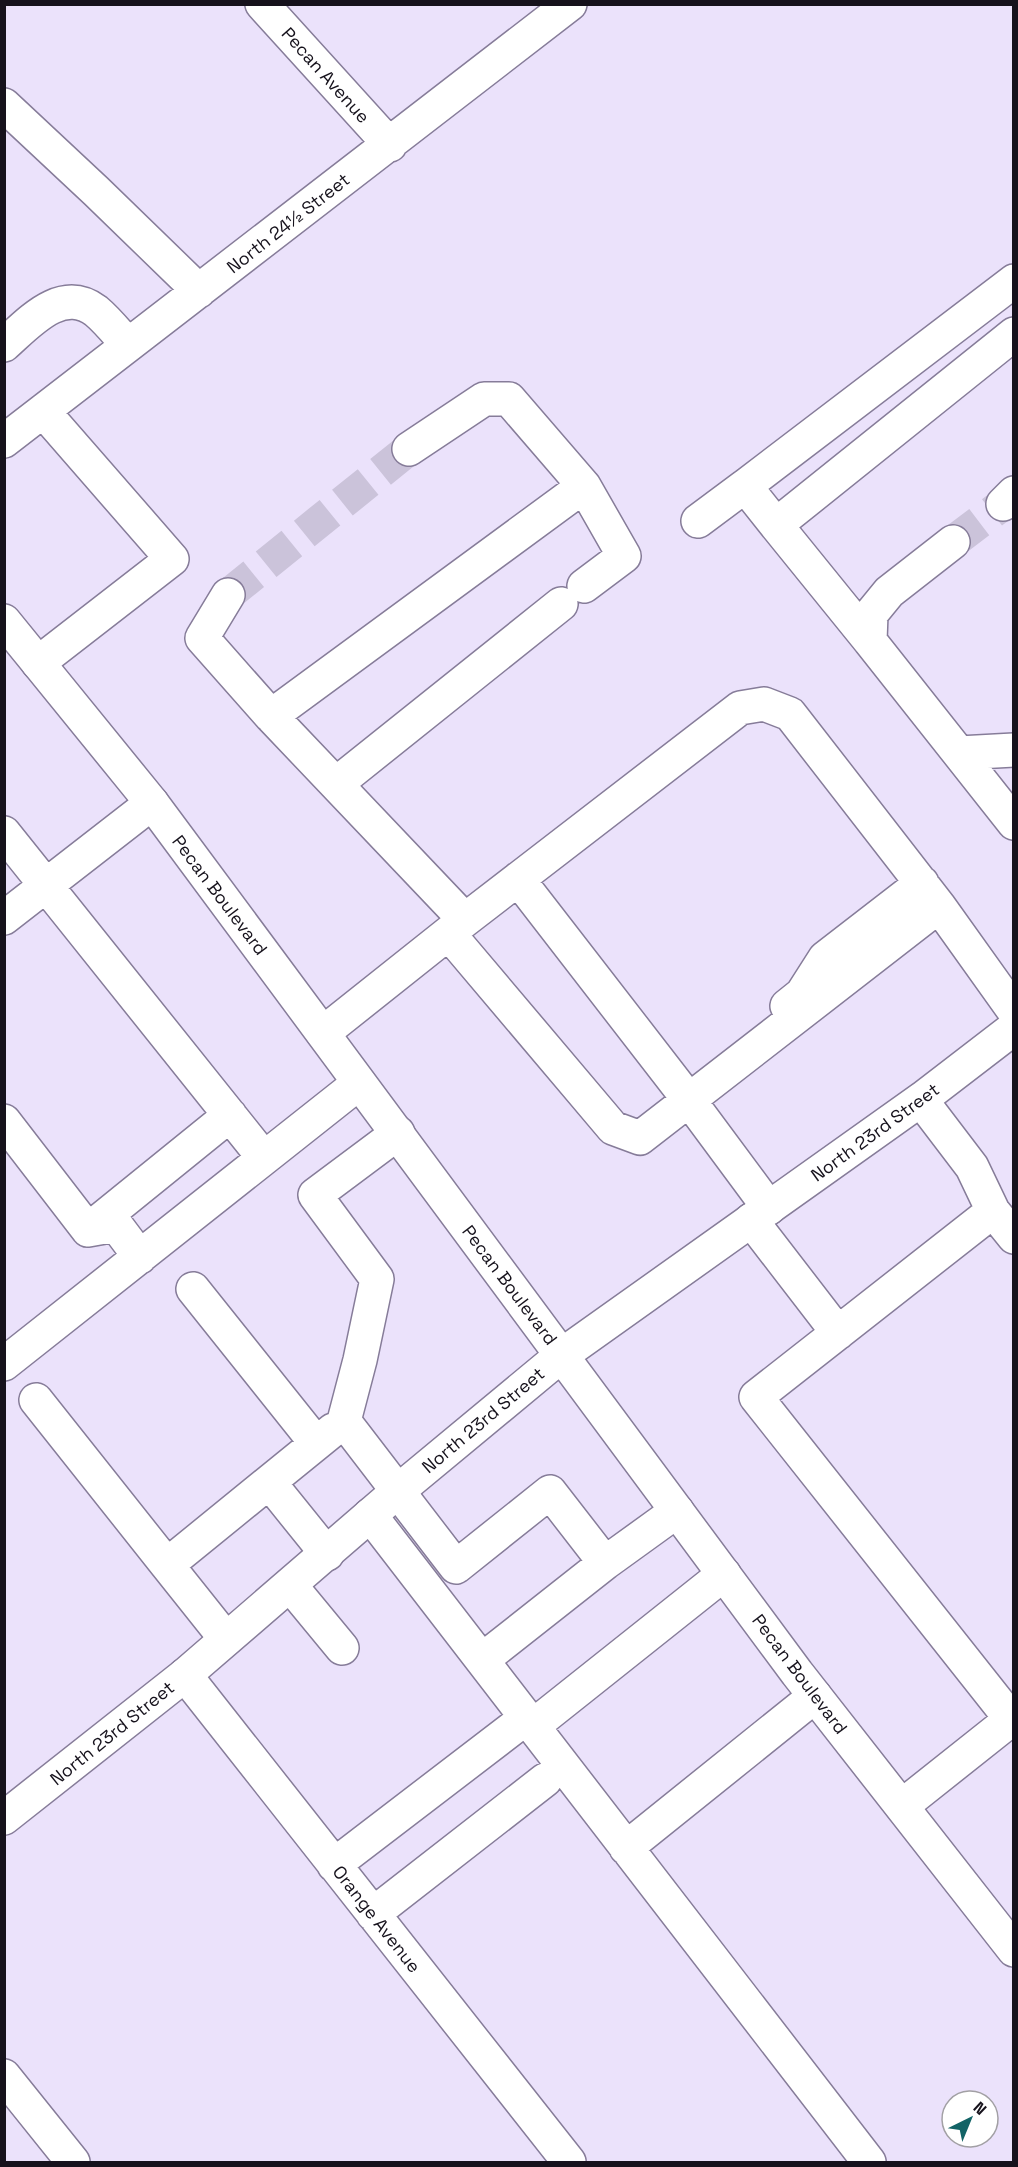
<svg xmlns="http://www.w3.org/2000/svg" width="1018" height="2167" font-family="'Space Grotesk',sans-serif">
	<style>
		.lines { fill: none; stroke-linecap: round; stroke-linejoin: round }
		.minor-tunnel { stroke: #cbc3da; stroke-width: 33; stroke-dasharray: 33 16; stroke-linecap: butt }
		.minor-casing { stroke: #867c99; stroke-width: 36 }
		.major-casing { stroke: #867c99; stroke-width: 36 }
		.minor { stroke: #fff; stroke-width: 33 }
		.major { stroke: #fff; stroke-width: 33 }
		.labels { text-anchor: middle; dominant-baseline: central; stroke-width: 4.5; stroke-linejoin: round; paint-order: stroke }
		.street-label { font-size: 18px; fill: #16121c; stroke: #fff }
	</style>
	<rect width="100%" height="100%" fill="#ebe2fb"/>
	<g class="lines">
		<path class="minor-tunnel" d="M953 542 1003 504
			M228 595 409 449"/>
		<defs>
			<path id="minor" d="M262 4 390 145
				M4 105 96 191 199 291
				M4 345C29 323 61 285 96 311 108 321 118 334 128 345
				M4 441 570 4
				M409 449 484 399H509L584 486 624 556 584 586
				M1003 504 1014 493
				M698 521 745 486
				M776 525 745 486 1014 281
				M953 542 889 592 871 614 870 641 1014 823
				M228 595 202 638 271 716 465 920
				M870 641 776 525 1014 334
				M38 663 172 559 43 411
				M271 716 584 486
				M959 753 1014 750
				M336 784 561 604
				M4 833 264 1158
				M518 879 689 1100 769 1208
				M4 918 152 803
				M449 934 613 1128 640 1138 939 906
				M787 1006 802 994 825 958 922 883
				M323 1033 465 920 740 708 764 704 790 714 939 906 1014 1011
				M921 1100 972 1167 993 1211 1014 1237
				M4 1121 88 1230 116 1225 140 1257
				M398 1133 315 1195 377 1279 360 1360 344 1421 456 1567 550 1492 605 1563 677 1511
				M993 1211 756 1397 1011 1719
				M751 1220 838 1333
				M88 1230 230 1115
				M193 1289 316 1443
				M4 1364 359 1083
				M36 1400 167 1565
				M269 1482 333 1430
				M370 1515 869 2162
				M290 1585 342 1648
				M226 1639 167 1565 269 1482 327 1554
				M482 1660 605 1563
				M185 1675 569 2162
				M533 1726 724 1574
				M902 1806 1014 1717
				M626 1848 815 1696
				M334 1865 526 1718
				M373 1914 545 1780
				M4 2076 73 2162"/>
			<path id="major" d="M4 621 152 803 797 1673 1014 1950
				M4 1818 185 1675 398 1491 562 1355 923 1098 1014 1028"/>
		</defs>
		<use href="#minor" class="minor-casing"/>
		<use href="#major" class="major-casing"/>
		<use href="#minor" class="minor"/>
		<use href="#major" class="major"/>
	</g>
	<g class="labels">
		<g class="street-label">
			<text transform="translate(326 75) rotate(48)">Pecan Avenue</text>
			<text transform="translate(288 223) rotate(-38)">North 24½ Street</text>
			<text transform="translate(220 895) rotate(53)">Pecan Boulevard</text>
			<text transform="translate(875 1132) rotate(-36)">North 23rd Street</text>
			<text transform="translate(510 1285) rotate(53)">Pecan Boulevard</text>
			<text transform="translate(483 1420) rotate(-40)">North 23rd Street</text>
			<text transform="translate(800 1674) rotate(53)">Pecan Boulevard</text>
			<text transform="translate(112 1733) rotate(-39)">North 23rd Street</text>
			<text transform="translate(377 1919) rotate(52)">Orange Avenue</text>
		</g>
	</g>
	<rect width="1018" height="2167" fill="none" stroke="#16121c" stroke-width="12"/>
	<g transform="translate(970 2119) rotate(43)"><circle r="28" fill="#ffffff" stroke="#a2a0a4" stroke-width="1.5"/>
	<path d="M0-4.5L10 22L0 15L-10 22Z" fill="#126366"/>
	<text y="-9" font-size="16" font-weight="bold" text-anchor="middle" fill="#16121c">N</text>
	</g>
</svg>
